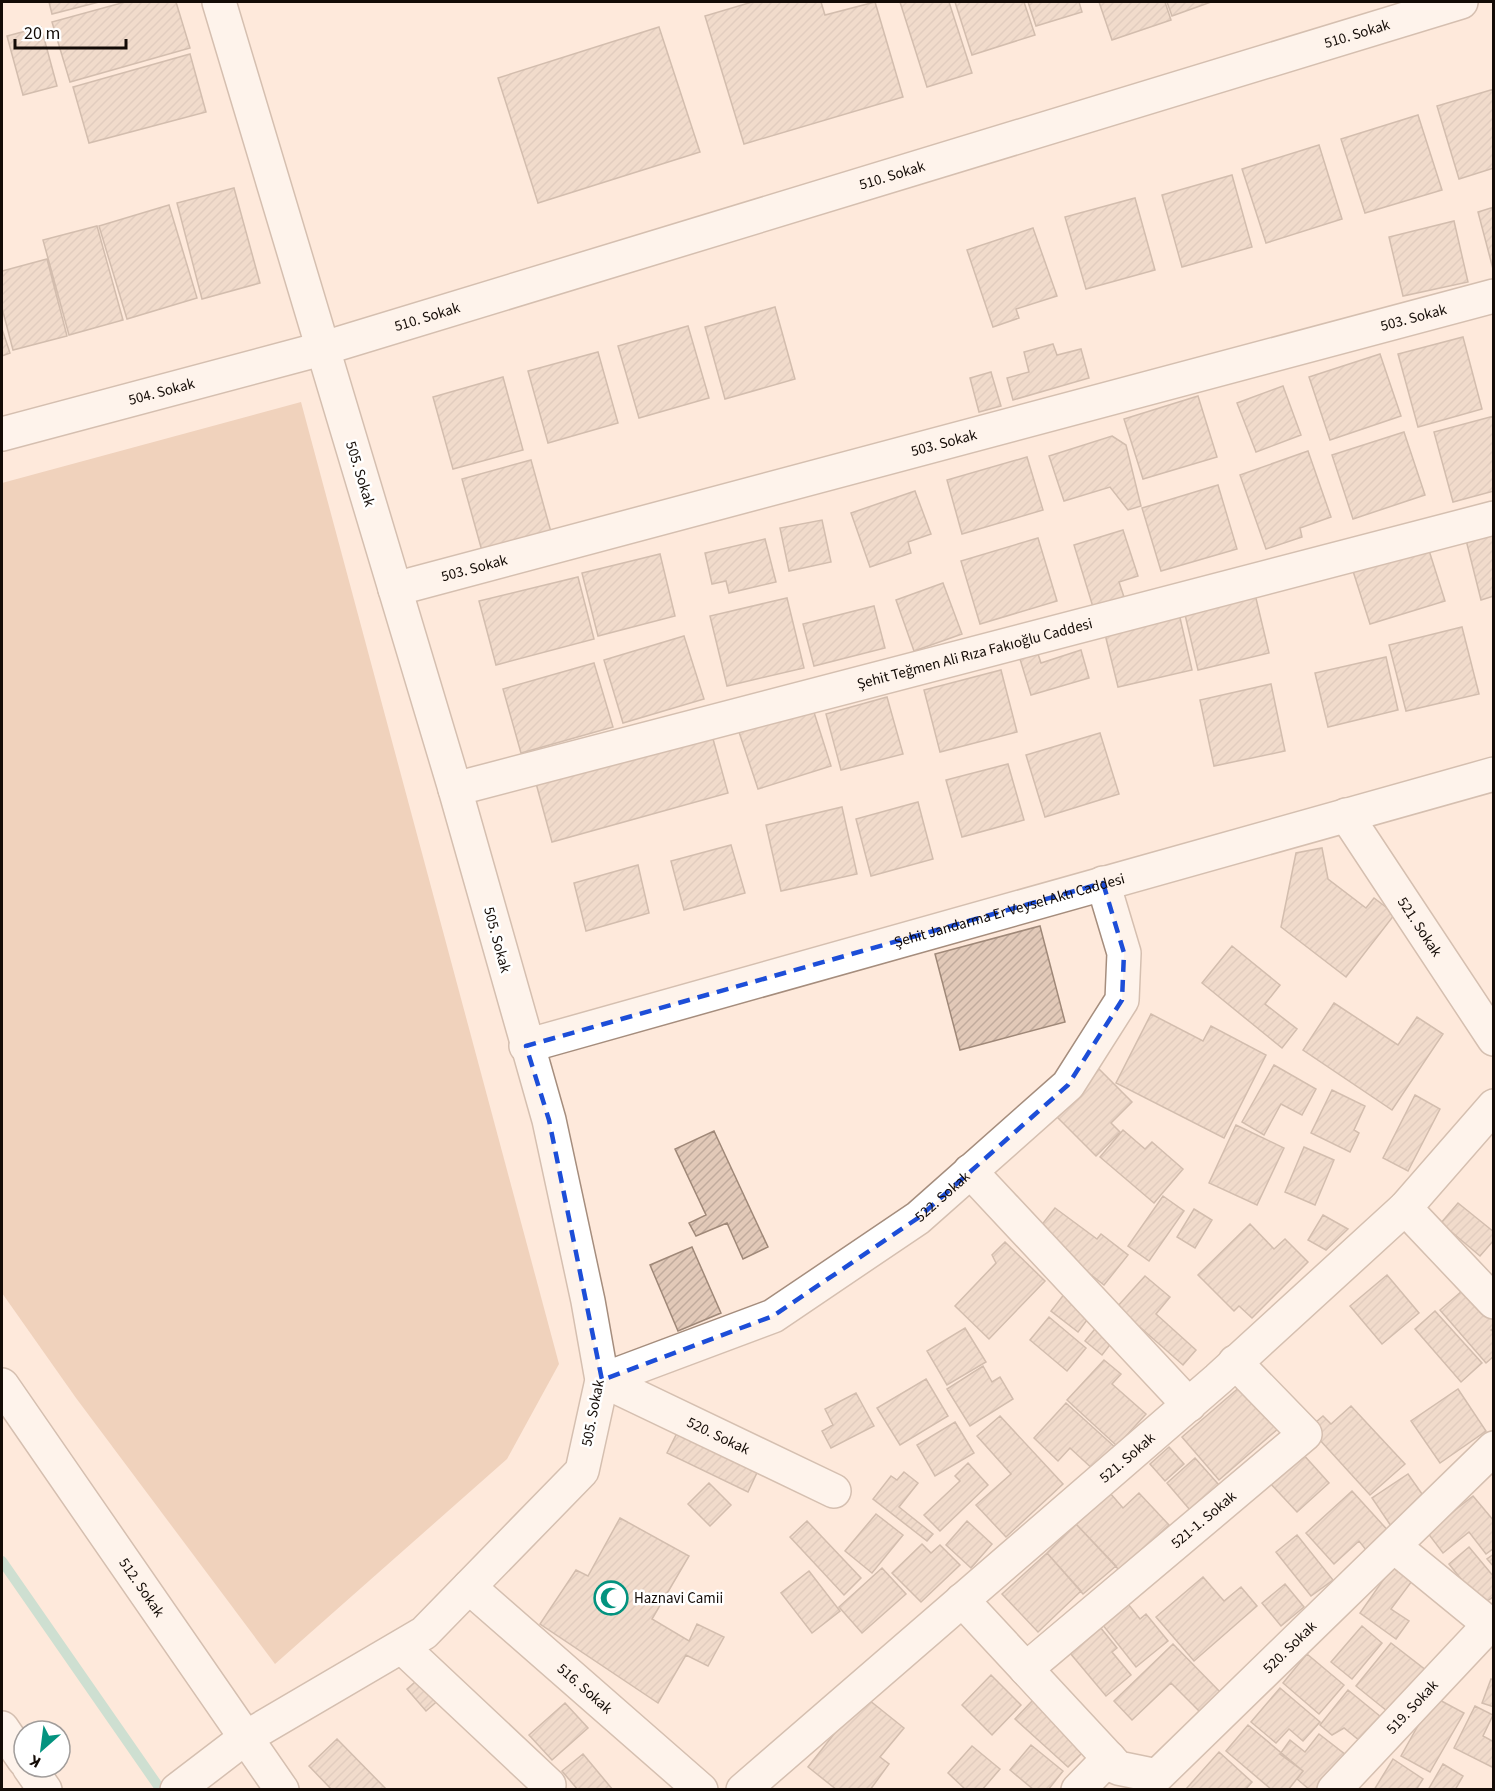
<svg xmlns="http://www.w3.org/2000/svg" width="1495" height="1791" font-family="'Source Sans 3',sans-serif">
	<style>
		.grass { fill: #dfb598 }
		.lines { fill: none; stroke-linecap: round; stroke-linejoin: round }
		.stream { stroke: #96d3c5; stroke-width: 10 }
		.building { fill: url(#building-hatch); stroke: #9f8878; stroke-width: 1.5 }
		.minor-casing { stroke: #a58d7d; stroke-width: 36 }
		.minor { stroke: #fff; stroke-width: 33 }
		.marked { fill: none; stroke: #1d4ed8; stroke-width: 4.5; stroke-dasharray: 12 8; stroke-linejoin: round }
		.labels { text-anchor: middle; dominant-baseline: central; stroke-width: 5; stroke-linejoin: round; paint-order: stroke }
		.street-label { font-size: 15px; fill: #130b06; stroke: #fff }
		.poi-label { font-size: 15px; fill: #130b06; stroke: #fff; text-anchor: start }
	</style>
	<defs>
		<pattern id="building-hatch" width="6" height="6" patternUnits="userSpaceOnUse" patternTransform="scale(1.5)"><rect width="6" height="6" fill="#e2c9b8"/><path d="M-1 1l2-2M0 6l6-6M5 7l2-2" fill="none" stroke="#c1ab9d"/></pattern>
	</defs>
	<rect width="100%" height="100%" fill="#fee9db"/>
	<path class="grass" d="M301 402 559 1364 507 1459 275 1664 76 1398 2 1293V483Z"/>
	<g class="lines">
		<path class="stream" d="M2 1561 161 1790"/>
	</g>
	<path class="building" d="M49 2H99L52 14Z
		M125 2H176L190 48 70 82 52 22Z
		M752 2H821L825 15 875 2 903 97 744 144 705 16Z
		M900 2H949L972 73 927 87Z
		M955 2H1024L1035 35 972 55Z
		M1028 2H1079L1082 12 1036 26Z
		M1099 2H1165L1171 20 1112 40Z
		M1167 2H1211L1172 16Z
		M41 27 57 86 23 95 7 36Z
		M659 27 700 152 538 203 498 78Z
		M190 54 206 112 89 143 73 87Z
		M1494 89V168L1459 179 1437 106Z
		M1418 115 1442 190 1365 213 1341 139Z
		M1319 145 1342 219 1266 243 1242 169Z
		M1232 175 1252 247 1182 267 1162 195Z
		M234 188 260 283 202 299 177 203Z
		M1135 198 1155 270 1086 289 1065 217Z
		M169 205 197 298 127 319 99 226Z
		M1494 207V269H1493L1478 212Z
		M1454 221 1468 282 1403 296 1389 237Z
		M97 226 123 320 69 335 43 240Z
		M1033 228 1057 296 1016 309 1019 318 993 327 967 250Z
		M47 259 67 336 13 350 2 308V271Z
		M775 307 795 379 725 399 705 327Z
		M688 326 709 398 639 418 618 346Z
		M2 329 10 353 2 356Z
		M1463 337 1482 409 1418 427 1398 354Z
		M1053 344 1057 355 1081 349 1089 378 1013 400 1007 378 1029 372 1024 352Z
		M598 352 618 423 548 443 528 371Z
		M1380 354 1401 416 1330 440 1309 377Z
		M991 372 1001 406 979 412 970 378Z
		M503 377 523 450 453 469 433 397Z
		M1283 386 1301 435 1256 452 1237 403Z
		M1198 396 1217 457 1143 479 1124 419Z
		M1494 416V491L1453 502 1434 432Z
		M1404 432 1425 495 1353 519 1332 455Z
		M1112 436 1126 445 1141 506 1128 510 1110 487 1064 501 1049 456Z
		M1308 451 1331 517 1300 528 1302 537 1266 549 1240 475Z
		M1027 457 1043 510 962 534 947 480Z
		M531 460 551 532 482 551 462 479Z
		M1218 485 1237 549 1161 571 1142 508Z
		M915 491 931 534 908 542 911 553 870 567 851 513Z
		M822 520 831 562 789 571 780 528Z
		M1123 530 1138 576 1119 582 1124 597 1093 607 1074 545Z
		M1494 532V596L1481 600 1466 540Z
		M1038 538 1057 601 980 624 961 561Z
		M765 539 776 582 729 593 726 581 712 584 705 553Z
		M1427 544 1445 601 1370 624 1352 568Z
		M660 554 675 616 598 636 582 573Z
		M578 577 594 639 496 665 479 601Z
		M943 583 962 634 914 651 896 600Z
		M1254 590 1269 653 1198 670 1183 606Z
		M787 598 804 668 727 686 710 616Z
		M874 606 885 648 814 666 803 624Z
		M1178 609 1192 670 1118 687 1103 626Z
		M1462 627 1479 694 1406 711 1389 645Z
		M684 636 704 699 623 723 604 660Z
		M1081 650 1089 678 1031 695 1020 659 1038 654 1041 663Z
		M1386 657 1398 710 1328 727 1315 673Z
		M594 663 613 727 521 753 503 689Z
		M1001 670 1017 732 940 752 924 690Z
		M1271 684 1285 751 1214 766 1200 700Z
		M887 697 903 754 841 770 826 714Z
		M812 706 831 766 758 789 738 729Z
		M710 728 728 793 552 842 534 776Z
		M1100 733 1119 794 1045 817 1026 755Z
		M1008 764 1024 820 962 837 946 780Z
		M918 802 933 859 871 876 856 819Z
		M842 807 857 874 781 891 766 825Z
		M731 845 745 893 684 910 671 861Z
		M1322 848 1328 879 1366 908 1374 898 1395 914 1346 977 1281 927 1296 853Z
		M638 865 649 913 586 931 574 883Z
		M1040 926 1065 1022 960 1050 935 954Z
		M1232 946 1280 985 1265 1004 1297 1029 1282 1048 1202 983Z
		M1334 1003 1398 1045 1417 1017 1443 1034 1392 1110 1303 1050Z
		M1151 1014 1203 1041 1211 1026 1266 1055 1224 1138 1116 1083Z
		M1274 1065 1316 1089 1302 1115 1281 1104 1264 1135 1242 1122Z
		M1096 1066 1132 1102 1111 1123 1120 1132 1096 1156 1055 1115Z
		M1332 1090 1365 1106 1354 1130 1359 1133 1350 1152 1311 1133Z
		M1415 1095 1440 1109 1408 1171 1383 1158Z
		M1236 1125 1284 1148 1257 1205 1209 1183Z
		M1123 1130 1145 1149 1152 1142 1183 1169 1154 1203 1100 1157Z
		M714 1131 768 1247 743 1259 727 1223 696 1236 689 1223 706 1215 675 1149Z
		M1304 1147 1334 1160 1315 1205 1285 1192Z
		M1163 1196 1184 1211 1149 1261 1128 1246Z
		M1458 1203 1494 1232V1240L1480 1256 1441 1223Z
		M1055 1208 1097 1239 1101 1234 1128 1255 1104 1285 1036 1232Z
		M1194 1209 1212 1220 1195 1248 1177 1237Z
		M1323 1215 1348 1229 1326 1250 1308 1240Z
		M1250 1224 1274 1249 1285 1239 1308 1262 1252 1318 1239 1306 1234 1311 1198 1275Z
		M1005 1242 1045 1281 989 1339 955 1306 996 1263 992 1255Z
		M692 1247 721 1313 678 1331 650 1265Z
		M1387 1275 1419 1313 1382 1344 1350 1306Z
		M1145 1276 1170 1297 1156 1314 1196 1350 1183 1365 1117 1307Z
		M1470 1284 1494 1310V1328L1491 1330 1494 1332V1356L1486 1363 1440 1310Z
		M1069 1288 1091 1323 1087 1320 1078 1332 1051 1311Z
		M1435 1311 1482 1363 1461 1382 1415 1329Z
		M1049 1317 1086 1348 1067 1371 1030 1340Z
		M1099 1324 1116 1337 1102 1355 1085 1341Z
		M965 1328 986 1362 947 1385 927 1351Z
		M1104 1360 1121 1374 1112 1384 1146 1414 1117 1446 1067 1400Z
		M983 1366 992 1382 1000 1377 1013 1399 970 1426 947 1389Z
		M926 1379 948 1416 900 1445 877 1408Z
		M1242 1385 1279 1428 1219 1480 1182 1437Z
		M1458 1389 1486 1431 1440 1463 1411 1421Z
		M856 1393 874 1426 831 1448 822 1431 833 1425 825 1409Z
		M1066 1403 1117 1449 1096 1472 1070 1448 1058 1461 1034 1438Z
		M1351 1406 1405 1464 1370 1495 1309 1428 1323 1416 1331 1424Z
		M1000 1416 1063 1484 1006 1537 976 1505 1011 1474 977 1436Z
		M955 1422 974 1453 935 1476 917 1445Z
		M681 1425 761 1464 748 1492 667 1453Z
		M1169 1447 1184 1464 1165 1481 1150 1464Z
		M1301 1452 1329 1483 1297 1512 1268 1481Z
		M1195 1458 1219 1485 1190 1510 1167 1483Z
		M968 1463 988 1485 940 1531 924 1515 960 1481 955 1476Z
		M904 1472 918 1483 899 1507 933 1534 927 1541 873 1499 891 1476 897 1480Z
		M1408 1474 1427 1501 1391 1526 1372 1498Z
		M709 1483 731 1505 710 1526 688 1504Z
		M1352 1491 1392 1535 1370 1555 1359 1541 1334 1564 1306 1533Z
		M1110 1493 1123 1508 1139 1493 1169 1525 1120 1571 1076 1524Z
		M1473 1496 1494 1521V1548L1486 1554 1469 1532 1443 1553 1427 1532Z
		M876 1514 903 1535 872 1573 845 1551Z
		M620 1518 689 1556 652 1619 689 1641 697 1624 724 1637 708 1666 686 1655 658 1703 540 1624 576 1570 588 1576Z
		M807 1521 861 1578 844 1595 790 1537Z
		M967 1521 992 1544 971 1568 946 1545Z
		M1076 1524 1116 1566 1083 1594 1047 1553Z
		M1297 1535 1333 1580 1311 1596 1276 1552Z
		M922 1544 931 1553 940 1545 960 1565 921 1602 892 1573Z
		M1469 1547 1494 1577V1596L1482 1605 1449 1564Z
		M1047 1553 1081 1591 1038 1632 1002 1594Z
		M1494 1554V1567L1487 1559Z
		M1395 1563 1415 1577 1391 1609 1409 1621 1396 1639 1360 1613Z
		M882 1568 906 1594 862 1633 839 1607Z
		M809 1571 840 1611 812 1633 781 1593Z
		M1203 1577 1224 1601 1241 1587 1257 1606 1194 1661 1156 1617Z
		M1285 1584 1304 1607 1281 1626 1262 1603Z
		M1128 1604 1140 1619 1146 1614 1168 1641 1136 1667 1102 1624Z
		M1362 1626 1382 1643 1352 1679 1331 1662Z
		M1100 1627 1117 1648 1112 1652 1131 1675 1106 1696 1070 1653Z
		M1391 1643 1427 1671 1392 1715 1356 1686Z
		M1173 1644 1224 1696 1204 1716 1171 1683 1132 1720 1114 1701Z
		M1307 1654 1344 1685 1319 1714 1283 1683Z
		M423 1675 442 1697 426 1711 407 1689Z
		M991 1675 1021 1705 992 1735 962 1705Z
		M1491 1679 1494 1680V1707L1482 1703Z
		M1280 1688 1320 1722 1303 1741 1289 1729 1276 1743 1251 1722Z
		M1348 1690 1381 1717 1360 1741 1344 1728 1332 1735 1320 1725Z
		M864 1696 904 1728 880 1757 889 1764 870 1790H837L808 1767Z
		M1434 1697 1464 1713 1430 1772 1401 1756Z
		M1034 1699 1087 1748 1068 1767 1015 1719Z
		M565 1703 588 1728 552 1760 529 1735Z
		M1475 1706 1493 1715 1483 1736 1494 1742V1768L1454 1748Z
		M1248 1725 1303 1771 1288 1790H1272L1226 1751Z
		M1319 1734 1346 1755 1319 1790H1310L1297 1779 1303 1771 1280 1754 1290 1740 1305 1752Z
		M337 1739 387 1790H332L309 1766Z
		M1031 1745 1063 1771 1048 1790H1034L1010 1770Z
		M972 1746 1000 1769 982 1790H966L948 1773Z
		M1219 1752 1252 1782 1245 1790 1186 1789Z
		M583 1754 613 1790H578L562 1771Z
		M1393 1759 1423 1779 1416 1790H1374Z
		M1443 1764 1463 1776 1455 1790H1428Z"/>
	<g class="lines">
		<defs>
			<g id="minor">
				<path id="s1" d="M2 434 321 349 1461 2"/>
				<path id="s2" d="M395 589 1494 296"/>
				<path id="s3" d="M455 789 1494 518"/>
				<path id="s4" d="M1346 815 1494 1039"/>
				<path id="s5" d="M526 1046 1494 774"/>
				<path d="M970 1171 1189 1405"/>
				<path d="M1405 1208 1494 1302"/>
				<path id="s6" d="M602 1380 773 1316 918 1218 1068 1085 1122 1000 1124 953 1103 883"/>
				<path id="s7" d="M602 1380 834 1491"/>
				<path id="s8" d="M2 1385 282 1790"/>
				<path d="M1395 1547 1494 1628"/>
				<path id="s9" d="M469 1587 701 1790"/>
				<path id="s10" d="M962 1600 1118 1768 1157 1776 1494 1448"/>
				<path d="M402 1647 549 1785"/>
				<path id="s11" d="M1026 1669 1305 1434 1235 1362"/>
				<path d="M2 1728 24 1760"/>
				<path d="M29 1767 45 1790"/>
				<path d="M177 1790 245 1738 424 1633 582 1471 602 1380 588 1301 549 1120 455 789 219 2"/>
				<path id="s12" d="M743 1790 1218 1379 1405 1208 1494 1106"/>
				<path d="M1078 1790 1109 1758"/>
				<path id="s13" d="M1334 1790 1489 1625"/>
			</g>
		</defs>
		<use href="#minor" class="minor-casing"/>
		<use href="#minor" class="minor"/>
	</g>
	<path d="M0 0H1495V1791H0ZM1103 883 1124 953 1122 1000 1068 1085 918 1218 773 1316 602 1380 549 1120 526 1046Z" fill="#fee9db" fill-opacity=".55" fill-rule="evenodd"/>
	<path class="marked" d="M1103 883 1124 953 1122 1000 1068 1085 918 1218 773 1316 602 1380 549 1120 526 1046Z"/>
	<defs>
		<symbol id="mosque-ring" viewBox="-11 -11 22 22"><circle r="9.5" fill="#fff" stroke="#03937f" stroke-width="1.5"/><path d="M3.5-4.9A6 6 0 1 0 3.5 4.9A5 5 0 1 1 3.5-4.9Z" fill="#03937f"/></symbol>
	</defs>
	<g fill-rule="evenodd">
		<use href="#mosque-ring" x="592" y="1579" width="38" height="38"/>
	</g>
	<g class="labels">
		<g class="street-label">
			<text stroke="none"><textPath href="#s1" startOffset="1413">510. Sokak</textPath></text>
			<text stroke="none"><textPath href="#s1" startOffset="927">510. Sokak</textPath></text>
			<text stroke="none"><textPath href="#s1" startOffset="441">510. Sokak</textPath></text>
			<text stroke="none"><textPath href="#s2" startOffset="1054">503. Sokak</textPath></text>
			<text stroke="none"><textPath href="#s1" startOffset="165">504. Sokak</textPath></text>
			<text stroke="none"><textPath href="#s2" startOffset="568">503. Sokak</textPath></text>
			<text transform="translate(360 474) rotate(73)">505. Sokak</text>
			<text stroke="none"><textPath href="#s2" startOffset="82">503. Sokak</textPath></text>
			<text stroke="none"><textPath href="#s3" startOffset="537">Şehit Teğmen Ali Rıza Fakıoğlu Caddesi</textPath></text>
			<text stroke="none"><textPath href="#s5" startOffset="502">Şehit Jandarma Er Veysel Aktı Caddesi</textPath></text>
			<text stroke="none"><textPath href="#s4" startOffset="134">521. Sokak</textPath></text>
			<text transform="translate(497 940) rotate(75)">505. Sokak</text>
			<text stroke="none"><textPath href="#s6" startOffset="390">522. Sokak</textPath></text>
			<text transform="translate(593 1413) rotate(-79)">505. Sokak</text>
			<text stroke="none"><textPath href="#s7" startOffset="129">520. Sokak</textPath></text>
			<text stroke="none"><textPath href="#s12" startOffset="508">521. Sokak</textPath></text>
			<text stroke="none"><textPath href="#s11" startOffset="232">521-1. Sokak</textPath></text>
			<text stroke="none"><textPath href="#s8" startOffset="246">512. Sokak</textPath></text>
			<text stroke="none"><textPath href="#s10" startOffset="454">520. Sokak</textPath></text>
			<text stroke="none"><textPath href="#s9" startOffset="154">516. Sokak</textPath></text>
			<text stroke="none"><textPath href="#s13" startOffset="114">519. Sokak</textPath></text>
		</g>
		<g class="poi-label">
			<text x="634" y="1598">Haznavi Camii</text>
		</g>
	</g>
	<rect width="1495" height="1791" fill="none" stroke="#130b06" stroke-width="6"/>
	<g transform="translate(42 1749) rotate(208)"><circle r="28" fill="#ffffff" stroke="#a19d9b" stroke-width="1.5"/>
	<path d="M0-4.5L10 22L0 15L-10 22Z" fill="#03937f"/>
	<text y="-9" font-size="16" font-weight="bold" text-anchor="middle" fill="#130b06">K</text>
	</g>
	<path d="M15 39v9h111v-9" fill="none" stroke="#130b06" stroke-width="3"/>
	<text x="24" y="39" font-size="18" fill="#130b06" stroke="#ffffff" stroke-width="4.5" paint-order="stroke">20 m</text>
</svg>
